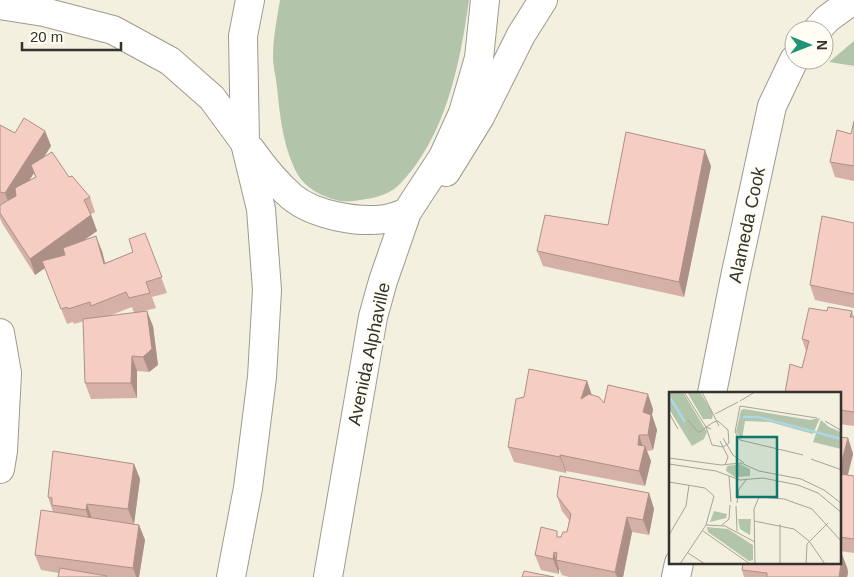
<svg xmlns="http://www.w3.org/2000/svg" width="854" height="577" font-family="Arial,sans-serif">
	<style>
		.green { fill: #b2c5aa }
		.lines { fill: none; stroke-linecap: round; stroke-linejoin: round }
		.minor-casing { stroke: #9d9b8c; stroke-width: 30 }
		.secondary-casing { stroke: #9d9b8c; stroke-width: 30 }
		.minor { stroke: #fff; stroke-width: 28 }
		.secondary { stroke: #fff; stroke-width: 28 }
		.wall { fill: #d4b0a7; fill-rule: evenodd }
		.shaded-wall { fill: #ac9088 }
		.building { fill: #f6cdc2; stroke: #ac9088 }
		.labels { text-anchor: middle; dominant-baseline: central; stroke-width: 5; stroke-linejoin: round; paint-order: stroke }
		.street-label { font-size: 18px; fill: #33322c; stroke: #fffdf4 }
		.inset-river { fill: none; stroke: #acd7e6; stroke-width: 2.5 }
		.inset-road { fill: none; stroke: #a6a498; stroke-width: 1 }
		.view { fill: #0f766e; fill-opacity: 0.15; stroke: #0f766e; stroke-width: 2.5 }
		.inset-edge { fill: none; stroke: #33322c; stroke-width: 2.5 }
	</style>
	<rect width="100%" height="100%" fill="#f3f0e0"/>
	<path class="green" d="M280 0H469C460 64 446 137 399 185 387 197 368 199 353 201 335 204 307 191 298 175 283 148 280 116 277 87 276 77 273 66 273 57 273 38 277 18 280 0Z
		M854 41V66L829 62Z"/>
	<g class="lines">
		<defs>
			<path id="minor" d="M0 5 44 12 113 30 170 61 212 98 245 143
				M817 30 827 19 853 0
				M446 172 480 117 521 35 543 0
				M0 333 7 373 3 451 0 469
				M712 393 735 277 772 106 794 60
				M676 577 679 563"/>
			<path id="secondary" d="M251 150C263 167 276 183 292 197 314 215 357 223 385 219 392 218 400 215 407 212
				M231 577 248 488 262 377 267 290 261 209 245 143 243 36 250 0
				M328 577 373 317 383 281 407 212 443 157 463 113 479 58 485 0"/>
		</defs>
		<use href="#minor" class="minor-casing"/>
		<use href="#secondary" class="secondary-casing"/>
		<use href="#minor" class="minor"/>
		<use href="#secondary" class="secondary"/>
	</g>
	<path class="wall" d="M854 121V181L835 177 830 162 851 134Z
		M0 125 15 133 45 131 51 146 43 158 69 177 90 197 95 212 91 214 97 231 83 241 102 251 105 263 133 252 145 233 167 293 152 297 156 308 140 312 153 326 158 365 149 372 137 371V398L91 399 85 383 84 321 74 324 73 322 67 324 45 268 35 275 2 223 0 218ZM34 173 35 177 29 180ZM132 307 134 313 109 316Z
		M711 166 684 297 543 266 537 251 608 225Z
		M854 223V308L815 300 810 285Z
		M827 311H852L854 317V426L840 424V393L802 368 806 351 802 339Z
		M587 381 592 395 604 403 653 409 652 415 657 430 653 450 647 451 651 461 645 486 566 471V473L514 462 508 447Z
		M840 437 848 438 853 454 848 475 854 476V553L840 551Z
		M134 464 140 479 134 524 139 525 145 540 139 577H58L59 573 41 570 35 555 53 512 48 497Z
		M649 493 654 509 649 535 632 532 623 577H569L562 575 559 569V574L541 570 535 555 567 532 569 520 562 511 557 496Z
		M847 567 848 573 847 577H744L742 570Z"/>
	<path class="shaded-wall" d="M45 131 51 146 34 173 31 165 34 173 11 209 5 193Z
		M705 150 711 166 684 297 679 282Z
		M91 215 97 231 35 275 30 259Z
		M96 236 102 251 109 279 104 264Z
		M147 311 153 326 158 365 149 372 143 357Z
		M132 356 137 371V398L131 383Z
		M587 381 592 396 581 399Z
		M648 394 653 409 652 415 657 430 653 450 648 435 643 412Z
		M639 435 644 450 645 446 651 461 645 486 639 471 638 445Z
		M848 438 853 454 844 489 840 477V468Z
		M560 455 566 471V473L560 457Z
		M134 464 140 479 134 524 128 509Z
		M649 493 654 509 649 535 643 520Z
		M87 504 92 519 91 526 86 510Z
		M627 517 632 532 623 577H617L615 572Z
		M139 525 145 540 139 577H136L133 568Z
		M554 552 559 569V574L553 559Z
		M841 552 847 567 848 573 847 577H839Z"/>
	<path class="building" d="M24 118 45 131 5 193 0 192V125L15 133Z
		M854 121V166L830 162 837 130 851 134Z
		M626 132 705 150 679 282 537 251 545 215 608 225Z
		M52 152 69 177 72 176 90 197 84 200 91 215 30 259 0 213V205L16 196 15 188 36 177 31 165Z
		M822 216 854 223V294L810 285Z
		M145 233 162 277 146 282 150 293 129 298 126 292 91 306 90 302 68 309 67 307 61 309 42 261 65 255 63 248 96 236 104 264 133 252 129 239Z
		M828 307 852 311 850 317H854V412L840 410V393H785L790 364 802 368 809 341 802 339 809 308 827 311Z
		M147 311 152 349 143 357 132 356 131 383H85L83 319Z
		M529 369 587 381 581 399 589 394 599 397 604 403 608 385 648 394 643 412 651 415 648 435H639L638 445 645 446 639 471 560 455V457L508 447 516 399 524 397Z
		M840 437 848 438 840 468Z
		M53 451 134 464 128 509 87 504 86 510 52 505V498L48 497Z
		M840 474 854 476V539L840 537Z
		M560 476 649 493 643 520 627 517 615 572 556 560 557 553 554 552 553 559 535 555 541 527 557 531V537H561L563 532H567L571 514 557 496Z
		M41 510 139 525 133 568 35 555Z
		M840 551 841 552 842 558 839 577H767V573L742 570 743 563H840Z
		M60 568 107 576 106 577H58Z
		M524 571 554 577H522Z"/>
	<g class="labels">
		<g class="street-label">
			<text transform="translate(747 225) rotate(-78)">Alameda Cook</text>
			<text transform="translate(369 354) rotate(-78)">Avenida Alphaville</text>
		</g>
	</g>
	<g transform="translate(669 392)">
		<rect width="172" height="172" fill="#f3f0e0"/>
		<path d="M0 0H14L38 40 35 47 23 54 0 17ZM18 0H31L44 21 43 27H34ZM75 17 141 28 151 26 144 42 101 30 76 29 73 47 67 40 72 18ZM152 28 160 35 172 40V57L144 50ZM71 72 81 77V84L66 85 57 79 58 74ZM45 119 58 122 57 126 41 130ZM69 127H82L81 143 71 137ZM38 135 59 137 84 153V168L80 169 39 140Z" fill="#b2c5aa"/>
		<path class="inset-river" d="M0 4 16 30M74 25H89L173 47"/>
		<path class="inset-road" d="M15 0 37 35 42 37M33 0 50 34M71 9 86 0M71 14 66 40 71 48 134 63M71 14 148 26M0 21 9 37M46 22 69 10M19 28 29 40H31L37 35 45 30 49 29 59 38 60 51 54 55 43 53 37 35M156 29 173 39M54 46 64 63 75 71M51 49 59 65 56 73M0 66 52 73 72 71 90 79 132 87 155 98 173 112M142 67 173 78M0 72 47 79 71 88 94 86 129 93 149 101 173 121M60 84 62 110M0 90 36 96 45 104 37 133 11 172M68 111 70 97 77 88M67 114 68 139M85 129 125 137 140 149 156 172M111 132V172M37 133 56 134 86 150M53 133 60 127 61 113M34 139 81 172M0 143 17 114 20 93M19 161 36 172M86 172 85 117 90 105 115 107 143 117 173 150M137 172 138 152 159 131"/>
		<path class="view" d="M68 45H108V105H68Z"/>
		<rect width="172" height="172" class="inset-edge"/>
	</g>
	<g transform="translate(809 45) rotate(90)"><circle r="24" fill="#fffdf4" stroke="#adaca4"/>
	<path d="M0-4L9 19L0 12L-9 19Z" fill="#219477"/>
	<text y="-8" font-size="14" font-weight="bold" text-anchor="middle" fill="#33322c">N</text>
	</g>
	<path d="M22 42v8h99v-8" fill="none" stroke="#33322c" stroke-width="2.5"/>
	<text x="30" y="42" font-size="15" fill="#33322c" stroke="#fffdf4" stroke-width="4" paint-order="stroke">20 m</text>
</svg>
